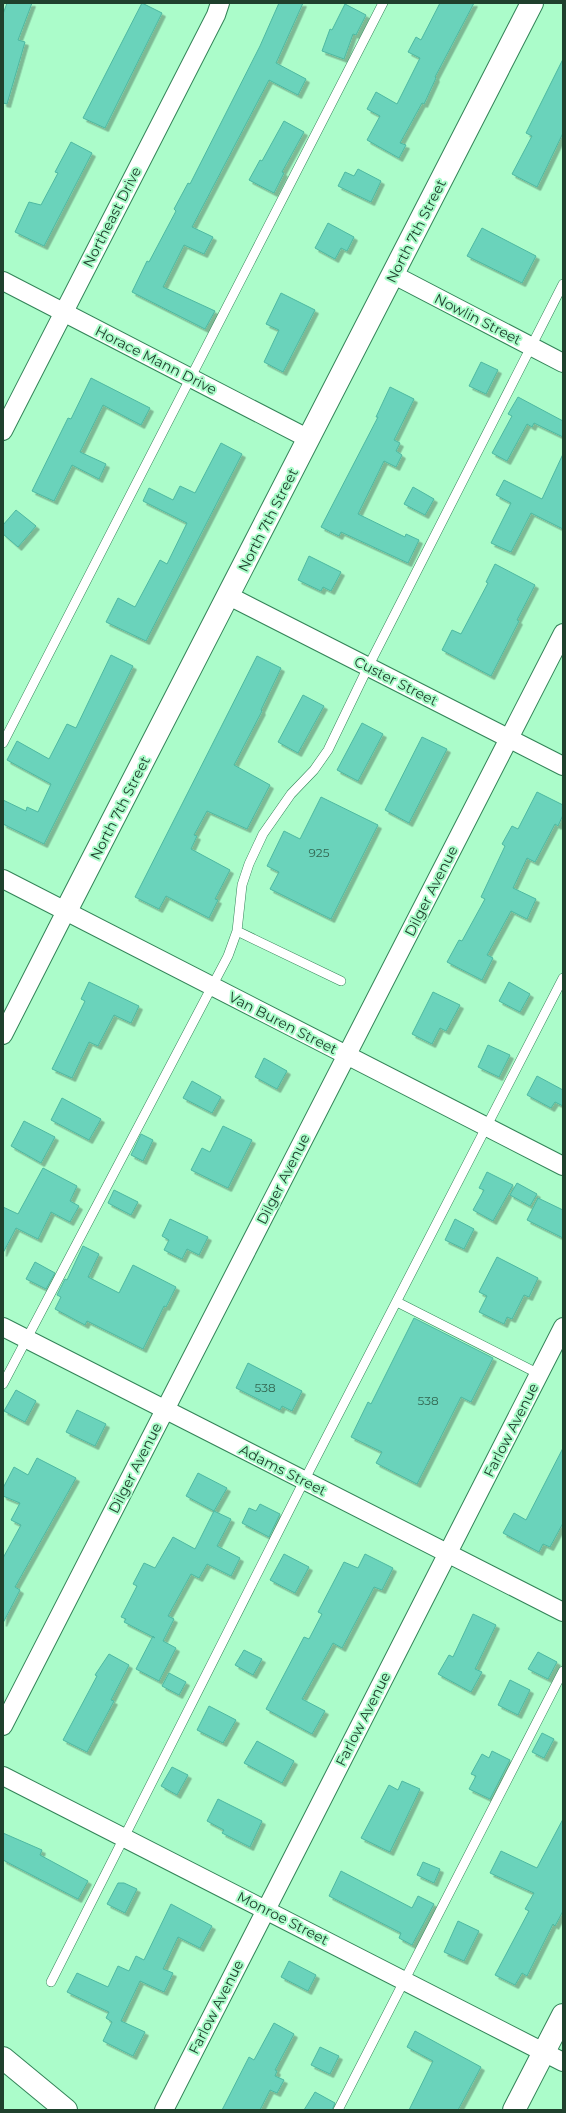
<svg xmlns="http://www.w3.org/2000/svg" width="566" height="2113" font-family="Montserrat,sans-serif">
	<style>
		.building { fill: #6ad3bb; stroke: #4db8a1; filter: url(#shadow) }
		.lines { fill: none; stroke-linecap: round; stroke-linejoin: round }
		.lane-casing { stroke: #338458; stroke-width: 10 }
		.street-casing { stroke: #338458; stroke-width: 20 }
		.secondary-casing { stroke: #338458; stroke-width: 24 }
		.lane { stroke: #fff; stroke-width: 9 }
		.street { stroke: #fff; stroke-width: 18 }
		.secondary { stroke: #fff; stroke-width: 22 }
		.labels { text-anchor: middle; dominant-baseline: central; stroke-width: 4; stroke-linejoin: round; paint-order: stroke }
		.number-label { font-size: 12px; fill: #326550 }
		.street-label { font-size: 14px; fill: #1f402d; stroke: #abfcca }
	</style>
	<defs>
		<filter id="shadow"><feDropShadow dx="3.5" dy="3.5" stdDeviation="0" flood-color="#0004"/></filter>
	</defs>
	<rect width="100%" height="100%" fill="#abfcca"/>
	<path class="building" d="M7 3H32L18 40 25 42 7 104 3 103V14Z
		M142 3 162 13 105 128 83 118Z
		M279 3H303L276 63 306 79 298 95 269 80 192 227 213 237 204 254 184 245 163 287 215 311 205 329 132 292 147 261 149 262 176 211 174 209 188 183 190 184 260 46Z
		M440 3H474L435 77 436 78 424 104 422 103 400 143 406 145 399 158 367 140 380 116 367 109 376 92 397 104 420 58 408 52 416 37 421 40Z
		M345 4 366 15 356 35 353 34 344 59 322 51 330 29 332 30Z
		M563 59V133L537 187 512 174 532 136 526 133Z
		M284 121 304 132 282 172 284 173 274 193 249 180 260 160 262 161Z
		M71 142 92 153 44 246 15 232 29 202 41 205 58 173 55 172Z
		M358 169 381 181 371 202 338 186 345 172 354 176Z
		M328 223 354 237 347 251 341 248 335 259 315 248Z
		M482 228 536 256 522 283 467 256Z
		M281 293 315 310 283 372 264 362 279 330 266 324Z
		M481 362 498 370 486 394 469 386Z
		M91 378 150 408 141 425 103 405 80 452 106 464 99 479 72 465 54 501 32 491 68 418 71 419Z
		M390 387 414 399 394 440 400 443 396 451 402 455 396 467 384 461 358 514 405 537 406 534 419 540 408 563 341 532 339 536 321 527 378 417H376Z
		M518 397 563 421V437L534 423 532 427 527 424 507 461 492 453 512 416 508 414Z
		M221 443 242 454 146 641 106 622 118 598 135 607 160 560 167 564 187 523 143 501 149 488 173 500 180 486 195 493Z
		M563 454V529L531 513 511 552 491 543 511 503 496 495 504 480 542 499Z
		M413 487 434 499 425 515 404 504Z
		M16 510 36 526 18 547 3 534V525Z
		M309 556 341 572 331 591 323 587 321 591 298 580Z
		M495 564 535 585 517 620 519 621 491 676 442 650 452 630 461 634 488 583 486 582Z
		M111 655 133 666 44 844 3 824V800L26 811 27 807 38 812 51 784 7 760 17 741 49 759 67 724 76 728Z
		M257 656 281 668 261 710 262 711 234 765 270 785 247 829 207 811 194 835 197 836 191 849 230 870 215 899 218 900 209 918 166 896 159 909 135 897Z
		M303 695 324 706 298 753 278 742Z
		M362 723 383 734 358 781 337 770Z
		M422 737 447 749 409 823 385 810Z
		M537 792 563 805V815L558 826 555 824 535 862 527 858 513 888 536 899 527 919 511 911 487 955 493 958 482 980 447 962 459 940 462 941 485 899 481 897 505 846 502 844 512 826 518 829Z
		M321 797 378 825 331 919 270 889 279 872 267 866 284 831 300 839Z
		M89 982 139 1006 131 1023 114 1015 98 1046 89 1042 72 1078 52 1069 85 1001 81 999Z
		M509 982 530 994 520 1012 499 1001Z
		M433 992 460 1005 446 1031 440 1028 432 1044 412 1034Z
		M488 1045 510 1055 499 1077 478 1067Z
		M264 1058 287 1071 277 1089 255 1077Z
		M537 1076 563 1090V1106L555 1102 551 1108 527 1095Z
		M192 1081 221 1097 212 1113 183 1098Z
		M62 1098 101 1119 89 1140 51 1120Z
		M24 1121 55 1137 41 1163 11 1146Z
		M223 1126 252 1140 228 1188 191 1170 202 1148 210 1152Z
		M141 1134 153 1140 143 1161 131 1155Z
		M43 1168 77 1186 70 1201 79 1206 70 1222 51 1212 38 1239 16 1228 3 1253V1207L18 1214Z
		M487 1172 513 1185 493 1221 473 1210 484 1190 479 1188Z
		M517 1183 537 1194 530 1206 510 1195Z
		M114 1190 138 1202 131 1215 108 1203Z
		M538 1198 563 1210V1238L527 1220Z
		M170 1219 208 1237 199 1255 187 1249 182 1259 164 1250 169 1240 162 1236Z
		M455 1219 474 1229 464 1249 445 1240Z
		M83 1246 99 1254 88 1277 119 1293 133 1265 176 1287 166 1307 164 1306 143 1349 87 1321 85 1325 55 1309 61 1297 57 1295 65 1279 67 1280Z
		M497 1257 538 1278 529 1297 524 1295 512 1319 507 1317 504 1324 479 1312 487 1296 479 1292Z
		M35 1262 55 1273 46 1289 26 1279Z
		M414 1318 493 1358 471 1402 461 1397 417 1484 376 1463 382 1452 351 1437 368 1402 371 1404Z
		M248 1363 302 1391 292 1411 282 1406 280 1410 236 1388Z
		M16 1390 36 1401 25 1422 4 1411Z
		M77 1410 106 1424 95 1446 66 1432Z
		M563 1448V1523L550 1547 543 1544 539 1552 503 1533 514 1513 526 1520Z
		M37 1458 76 1478 15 1587 20 1590 3 1623V1558L21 1525 11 1520 20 1503 3 1496V1488L14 1467 28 1475Z
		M198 1473 227 1488 214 1511 186 1496Z
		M260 1504 280 1514 269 1537 242 1523 249 1508 256 1511Z
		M214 1511 231 1519 217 1546 240 1558 231 1576 207 1564 199 1578 191 1574 168 1616 174 1619 163 1641 176 1648 159 1681 136 1669 153 1636 155 1638 124 1622 126 1619 121 1617 137 1586 133 1584 144 1563 155 1568 173 1537 195 1549Z
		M284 1554 309 1567 295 1593 270 1580Z
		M365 1554 393 1568 382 1590 374 1587 342 1648 333 1643 302 1699 325 1711 312 1734 266 1709 304 1637 309 1639 322 1614 318 1612 344 1562 358 1568Z
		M473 1614 496 1625 475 1669 482 1672 471 1692 438 1674 449 1655 453 1657Z
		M244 1650 262 1659 253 1675 235 1665Z
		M538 1652 557 1662 548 1679 528 1669Z
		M109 1654 129 1665 111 1700 114 1701 87 1752 63 1740 97 1676 95 1675Z
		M169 1673 186 1682 179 1695 162 1686Z
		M510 1680 530 1690 518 1715 498 1705Z
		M209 1706 236 1720 223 1743 197 1730Z
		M542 1733 554 1739 544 1758 532 1752Z
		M257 1741 294 1761 282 1783 244 1763Z
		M492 1751 510 1760 490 1799 469 1789 476 1776 471 1774 482 1754 489 1758Z
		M172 1767 188 1775 177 1795 161 1786Z
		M402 1781 420 1789 390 1852 361 1838 389 1785 398 1790Z
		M218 1799 262 1821 250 1847 222 1833 224 1830 207 1821Z
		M563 1819V1911L555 1926 553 1924 527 1976 522 1973 515 1985 495 1975 529 1911 525 1909 534 1893 490 1873 501 1851 537 1868Z
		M3 1833 42 1850 40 1855 88 1881 78 1899 3 1860Z
		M423 1862 440 1869 434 1883 417 1875Z
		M341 1871 412 1908 418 1896 434 1904 412 1945 399 1938 401 1933 329 1896Z
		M118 1883H124L137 1889 125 1913 107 1904Z
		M171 1904 212 1926 200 1948 178 1937 163 1969 173 1973 164 1992 140 1981 121 2021 145 2032 133 2056 103 2041 112 2022 106 2018 109 2012 67 1992 77 1973 108 1987 118 1966 129 1971 136 1956 144 1960Z
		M458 1921 479 1931 464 1961 444 1952Z
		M289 1961 316 1975 308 1991 281 1977Z
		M274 2023 294 2034 275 2070 277 2071 275 2076 284 2080 277 2093 270 2090 260 2110H222L249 2057 254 2060Z
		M415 2031 481 2067 458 2110H409L433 2061 407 2047Z
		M320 2047 339 2056 330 2074 311 2065Z
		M315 2092 335 2103 332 2110H304Z"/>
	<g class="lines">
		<defs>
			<path id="lane" d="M3 743 383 3
				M237 931 341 981
				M397 1302 539 1374
				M3 1384 228 956 237 931 242 885 249 864 263 834 291 794 314 770 328 750 368 667 563 284
				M51 1982 304 1481 563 978
				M338 2110 563 1671"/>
			<path id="street" d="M394 275 563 363
				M3 281 309 439
				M3 431 216 15 220 3
				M229 596 563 766
				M3 879 563 1166
				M3 1035 66 911
				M3 1327 563 1612
				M3 1726 563 633
				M3 1776 563 2062
				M164 2110 563 1327"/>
			<path id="secondary" d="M66 911 532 3
				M3 2058 66 2110
				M514 2110 563 2015"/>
		</defs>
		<use href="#lane" class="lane-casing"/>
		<use href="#street" class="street-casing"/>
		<use href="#secondary" class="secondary-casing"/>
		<use href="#lane" class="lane"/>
		<use href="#street" class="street"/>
		<use href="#secondary" class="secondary"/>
	</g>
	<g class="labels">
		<g class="number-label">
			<text x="319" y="852">925</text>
			<text x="265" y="1387">538</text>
			<text x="428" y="1400">538</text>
		</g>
		<g class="street-label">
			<text transform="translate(112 217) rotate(-63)">Northeast Drive</text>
			<text transform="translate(416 231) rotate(-63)">North 7th Street</text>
			<text transform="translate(478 319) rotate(27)">Nowlin Street</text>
			<text transform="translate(156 360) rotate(27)">Horace Mann Drive</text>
			<text transform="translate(268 520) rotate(-63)">North 7th Street</text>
			<text transform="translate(396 681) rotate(27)">Custer Street</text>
			<text transform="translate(120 808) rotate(-63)">North 7th Street</text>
			<text transform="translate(431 891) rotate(-63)">Dilger Avenue</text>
			<text transform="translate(283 1023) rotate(27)">Van Buren Street</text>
			<text transform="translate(283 1179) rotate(-63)">Dilger Avenue</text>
			<text transform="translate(511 1430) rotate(-63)">Farlow Avenue</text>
			<text transform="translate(135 1468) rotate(-63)">Dilger Avenue</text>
			<text transform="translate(283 1470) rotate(27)">Adams Street</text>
			<text transform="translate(363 1719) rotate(-63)">Farlow Avenue</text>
			<text transform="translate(283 1918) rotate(27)">Monroe Street</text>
			<text transform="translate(216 2007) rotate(-63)">Farlow Avenue</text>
		</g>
	</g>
	<rect width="566" height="2113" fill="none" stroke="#1f402d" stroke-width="8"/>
</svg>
